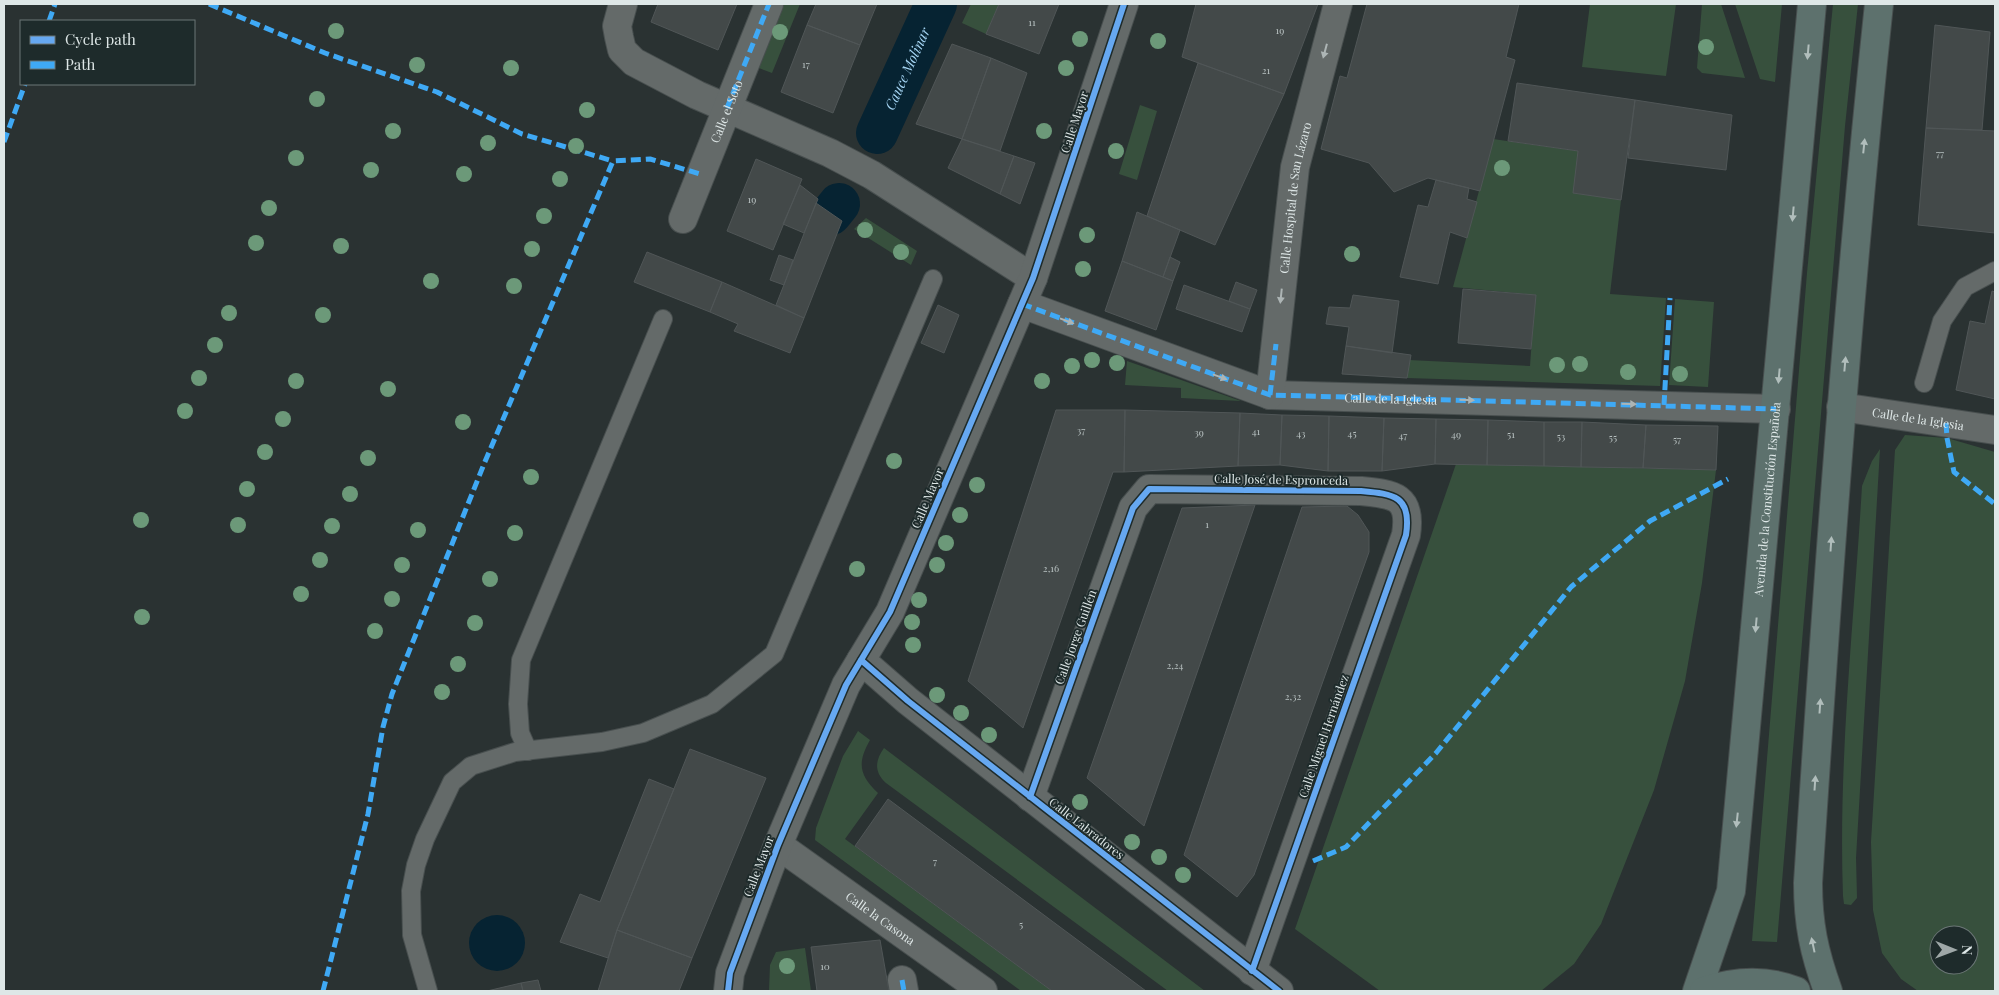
<svg xmlns="http://www.w3.org/2000/svg" width="1999" height="995" font-family="'Playfair Display',serif">
	<style>
		.green { fill: #37503d; fill-rule: evenodd }
		.water { fill: #062332 }
		.lines { fill: none; stroke-linecap: round; stroke-linejoin: round }
		.canal { stroke: #062332; stroke-width: 42 }
		.building { fill: #434949; stroke: #505657 }
		.lane-casing { stroke: #484f4f; stroke-width: 20 }
		.street-casing { stroke: #484f4f; stroke-width: 30 }
		.highway-casing { stroke: #484f4f; stroke-width: 30 }
		.lane { stroke: #646a69; stroke-width: 18 }
		.street { stroke: #646a69; stroke-width: 28 }
		.highway { stroke: #5d716d; stroke-width: 28 }
		.quiet { stroke: #3fa9f5; stroke-width: 5; stroke-dasharray: 10 5; stroke-linecap: butt }
		.cycleway-casing { stroke: #1e2b2b; stroke-width: 9 }
		.cycleway { stroke: #66a8f1; stroke-width: 6 }
		.tree { fill: #6c9979 }
		.oneway { fill: #adb5b5 }
		.oneway2 { fill: #b1bebc }
		.labels { text-anchor: middle; dominant-baseline: central; stroke-width: 4; stroke-linejoin: round; paint-order: stroke }
		.number-label { font-size: 10px; fill: #b7c0c0 }
		.street-label { font-size: 12px; fill: #dee7e7; stroke: #1e2b2b }
		.water-label { font-size: 14px; font-style: italic; fill: #a5d5f4; stroke: #1e2b2b }
	</style>
	<rect width="100%" height="100%" fill="#2a3232"/>
	<path class="green" d="M784 4H800L772 73 759 68Z
		M971 4H999L986 34 962 23Z
		M1590 4H1676L1666 76 1582 67Z
		M1702 4H1721L1745 78 1702 73 1697 68Z
		M1735 4H1782L1775 82 1760 79Z
		M1833 4H1858L1845 126 1777 942 1752 941 1807 273Z
		M1140 105 1157 111 1137 180 1119 174Z
		M1493 139 1578 151 1574 193 1621 200 1610 294 1666 298 1660 386 1407 378 1409 360 1530 366 1535 295 1453 287Z
		M866 218 917 251 911 265 854 229Z
		M1675 299 1714 302 1708 387 1669 385Z
		M1127 361 1241 401 1181 398V388L1125 385Z
		M1905 435 1947 438 1995 452V991H1918L1901 979 1882 953 1873 910 1871 842 1895 450ZM1939 935H1969V965H1939Z
		M1880 449 1856 858 1857 898 1851 905 1844 904 1843 896C1838 760 1854 623 1862 486L1872 461Z
		M1456 464 1716 470 1702 583 1685 681 1654 790 1601 924 1574 964 1541 991H1380L1295 929Z
		M858 731 870 740C857 763 859 775 878 793L845 839 1052 991H1021L815 840 816 828 843 756Z
		M884 748 1205 991H1168L886 783C875 773 874 762 884 748Z
		M805 948 811 991H769L770 965 776 952Z"/>
	<path class="water" d="M469 943a28 28 0 1 1 56 0a28 28 0 1 1-56 0Z"/>
	<g class="lines">
		<g class="canal">
			<path id="s1" d="M877 133 936 4"/>
			<path d="M831 214 839 204"/>
		</g>
	</g>
	<path class="building" d="M658 4H737L718 50 651 22Z
		M816 4H877L860 45 807 25Z
		M999 4H1059L1039 54 986 34Z
		M1196 4H1318L1284 94 1182 57Z
		M1367 4H1519L1506 57 1515 60 1480 191 1428 178 1394 192 1369 163 1321 149 1340 76 1347 78Z
		M807 25 860 45 833 113 781 92Z
		M1935 25 1990 32 1982 130 1926 128Z
		M952 44 991 58 962 139 916 124Z
		M991 58 1027 73 1000 151 962 139Z
		M1198 63 1284 94 1215 245 1147 216Z
		M1517 83 1635 100 1621 200 1573 193 1578 151 1508 141Z
		M1635 100 1732 115 1726 170 1628 158Z
		M1926 128 1995 131V233L1918 225Z
		M962 139 1014 156 1000 194 948 168Z
		M1014 156 1035 163 1020 204 1000 194Z
		M756 159 802 179 773 250 727 231Z
		M1436 180 1469 188 1467 199 1477 202 1467 238 1450 232 1438 284 1400 277 1418 205 1428 207Z
		M800 185 818 199 804 233 783 224Z
		M816 203 842 221 804 318 776 305Z
		M1137 212 1180 230 1163 277 1122 261Z
		M647 252 722 282 710 312 634 282Z
		M779 255 793 260 784 285 770 280Z
		M1170 257 1180 262 1173 281 1163 277Z
		M1122 261 1173 281 1156 330 1105 311Z
		M722 282 804 318 790 353 734 331 738 324 710 312Z
		M1236 282 1257 290 1250 309 1229 301Z
		M1184 285 1250 309 1242 332 1176 309Z
		M1463 289 1536 295 1531 349 1458 343Z
		M1992 291 1995 292V399L1956 390 1970 321 1985 324Z
		M1353 295 1399 301 1392 353 1346 346 1349 327 1326 324 1329 307 1350 308Z
		M938 305 959 315 944 353 921 343Z
		M1346 346 1411 355 1407 378 1342 374Z
		M1056 410H1125L1124 472H1113L1023 728 968 681Z
		M1125 410 1240 413 1238 466 1124 472Z
		M1240 413 1282 415 1280 465 1238 466Z
		M1282 415 1329 416 1328 471 1280 465Z
		M1329 416 1384 418 1382 471H1328Z
		M1384 418 1436 419 1435 464 1382 471Z
		M1436 419 1488 420 1487 465 1435 464Z
		M1488 420 1544 422V466L1487 465Z
		M1544 422H1582L1581 467 1544 466Z
		M1582 422 1646 425 1643 468 1581 467Z
		M1646 425 1718 426 1716 470 1643 468Z
		M1255 505 1144 826 1087 778 1182 508Z
		M1347 506 1358 515 1369 532V552L1254 875 1237 897 1184 855 1302 507Z
		M690 749 766 778 692 958 617 930Z
		M649 779 674 789 617 930 608 958 560 942 580 894 600 902Z
		M888 799 1146 991H1052L855 846Z
		M617 930 692 958 679 991H598Z
		M880 940 889 991H817L811 947Z
		M538 980 541 991H523L521 983Z
		M521 983 523 991H487Z"/>
	<g class="lines">
		<defs>
			<path id="lane" d="M1924 383 1942 321 1965 287 1995 271
				M528 751 520 733 518 704 521 660 663 319
				M428 991 412 935 411 891 416 865 425 839 452 782 471 766 515 752 602 742 643 733 712 704 774 654 933 279"/>
			<g id="street">
				<path d="M623 4 617 26 619 37 622 50 634 62 697 95 830 153 872 175 1033 278"/>
				<path id="s2" d="M683 219 769 4"/>
				<path id="s3" d="M1022 304 1270 395 1776 409"/>
				<path id="s4" d="M1270 395 1295 167 1338 4"/>
				<path id="s5" d="M1841 407 1995 430"/>
				<path d="M861 660 908 701 1279 991"/>
				<path d="M1030 797 1133 508 1149 489 1361 491C1394 494 1412 496 1406 535L1252 971"/>
				<path id="s6" d="M778 845 983 991"/>
				<path d="M902 980 904 991"/>
				<path d="M728 991 730 973 778 845 846 685 890 612 1033 278 1124 4"/>
			</g>
			<g id="highway">
				<path id="s7" d="M1697 991 1731 891 1812 4"/>
				<path d="M1704 991C1735 981 1766 979 1796 991"/>
				<path d="M1828 991C1814 952 1808 924 1808 883 1827 589 1848 296 1879 4"/>
			</g>
		</defs>
		<use href="#lane" class="lane-casing"/>
		<use href="#street" class="street-casing"/>
		<use href="#highway" class="highway-casing"/>
		<use href="#lane" class="lane"/>
		<use href="#street" class="street"/>
		<use href="#highway" class="highway"/>
		<path class="quiet" d="M209 4 325 53 437 92 522 134 613 161
			M49 21 55 4
			M727 108 769 4
			M4 142 25 84
			M1022 304 1270 395 1776 409
			M1270 395 1276 344
			M1664 405 1670 298
			M1946 423 1947 438 1954 472 1995 504
			M1313 861 1346 847 1436 753 1571 587 1650 521 1728 479
			M902 980 904 991
			M323 991 368 814 383 727 392 694 484 464 613 161 650 159 700 174"/>
		<defs>
			<path id="cycleway" d="M861 660 908 701 1279 991
				M1030 797 1133 508 1149 489 1361 491C1394 494 1412 496 1406 535L1252 971
				M728 991 730 973 778 845 846 685 890 612 1033 278 1124 4"/>
		</defs>
		<use href="#cycleway" class="cycleway-casing"/>
		<use href="#cycleway" class="cycleway"/>
	</g>
	<g class="tree">
		<circle cx="336" cy="31" r="8"/>
		<circle cx="780" cy="32" r="8"/>
		<circle cx="1080" cy="39" r="8"/>
		<circle cx="1158" cy="41" r="8"/>
		<circle cx="1706" cy="47" r="8"/>
		<circle cx="417" cy="65" r="8"/>
		<circle cx="511" cy="68" r="8"/>
		<circle cx="1066" cy="68" r="8"/>
		<circle cx="317" cy="99" r="8"/>
		<circle cx="587" cy="110" r="8"/>
		<circle cx="393" cy="131" r="8"/>
		<circle cx="1044" cy="131" r="8"/>
		<circle cx="488" cy="143" r="8"/>
		<circle cx="576" cy="146" r="8"/>
		<circle cx="1116" cy="151" r="8"/>
		<circle cx="296" cy="158" r="8"/>
		<circle cx="1502" cy="168" r="8"/>
		<circle cx="371" cy="170" r="8"/>
		<circle cx="464" cy="174" r="8"/>
		<circle cx="560" cy="179" r="8"/>
		<circle cx="269" cy="208" r="8"/>
		<circle cx="544" cy="216" r="8"/>
		<circle cx="865" cy="230" r="8"/>
		<circle cx="1087" cy="235" r="8"/>
		<circle cx="256" cy="243" r="8"/>
		<circle cx="341" cy="246" r="8"/>
		<circle cx="532" cy="249" r="8"/>
		<circle cx="901" cy="252" r="8"/>
		<circle cx="1352" cy="254" r="8"/>
		<circle cx="1083" cy="269" r="8"/>
		<circle cx="431" cy="281" r="8"/>
		<circle cx="514" cy="286" r="8"/>
		<circle cx="229" cy="313" r="8"/>
		<circle cx="323" cy="315" r="8"/>
		<circle cx="215" cy="345" r="8"/>
		<circle cx="1092" cy="360" r="8"/>
		<circle cx="1117" cy="363" r="8"/>
		<circle cx="1580" cy="364" r="8"/>
		<circle cx="1557" cy="365" r="8"/>
		<circle cx="1072" cy="366" r="8"/>
		<circle cx="1628" cy="372" r="8"/>
		<circle cx="1680" cy="374" r="8"/>
		<circle cx="199" cy="378" r="8"/>
		<circle cx="296" cy="381" r="8"/>
		<circle cx="1042" cy="381" r="8"/>
		<circle cx="388" cy="389" r="8"/>
		<circle cx="185" cy="411" r="8"/>
		<circle cx="283" cy="419" r="8"/>
		<circle cx="463" cy="422" r="8"/>
		<circle cx="265" cy="452" r="8"/>
		<circle cx="368" cy="458" r="8"/>
		<circle cx="894" cy="461" r="8"/>
		<circle cx="531" cy="477" r="8"/>
		<circle cx="977" cy="485" r="8"/>
		<circle cx="247" cy="489" r="8"/>
		<circle cx="350" cy="494" r="8"/>
		<circle cx="960" cy="515" r="8"/>
		<circle cx="141" cy="520" r="8"/>
		<circle cx="238" cy="525" r="8"/>
		<circle cx="332" cy="526" r="8"/>
		<circle cx="418" cy="530" r="8"/>
		<circle cx="515" cy="533" r="8"/>
		<circle cx="946" cy="543" r="8"/>
		<circle cx="320" cy="560" r="8"/>
		<circle cx="402" cy="565" r="8"/>
		<circle cx="937" cy="565" r="8"/>
		<circle cx="857" cy="569" r="8"/>
		<circle cx="490" cy="579" r="8"/>
		<circle cx="301" cy="594" r="8"/>
		<circle cx="392" cy="599" r="8"/>
		<circle cx="919" cy="600" r="8"/>
		<circle cx="142" cy="617" r="8"/>
		<circle cx="912" cy="622" r="8"/>
		<circle cx="475" cy="623" r="8"/>
		<circle cx="375" cy="631" r="8"/>
		<circle cx="913" cy="645" r="8"/>
		<circle cx="458" cy="664" r="8"/>
		<circle cx="442" cy="692" r="8"/>
		<circle cx="937" cy="695" r="8"/>
		<circle cx="961" cy="713" r="8"/>
		<circle cx="989" cy="735" r="8"/>
		<circle cx="1080" cy="802" r="8"/>
		<circle cx="1132" cy="842" r="8"/>
		<circle cx="1159" cy="857" r="8"/>
		<circle cx="1183" cy="875" r="8"/>
		<circle cx="787" cy="966" r="8"/>
	</g>
	<defs><path id="oneway-solid" d="M-6-.8H1V-3.2L6.5 0L1 3.2V.8H-6Z" transform="scale(1.25)"/></defs>
	<g class="oneway">
		<use href="#oneway-solid" transform="translate(1325 51) rotate(105)"/>
		<use href="#oneway-solid" transform="translate(1281 296) rotate(96)"/>
		<use href="#oneway-solid" transform="translate(1067 321) rotate(21)"/>
		<use href="#oneway-solid" transform="translate(1220 377) rotate(20)"/>
		<use href="#oneway-solid" transform="translate(1467 400) rotate(1)"/>
		<use href="#oneway-solid" transform="translate(1629 404) rotate(1)"/>
	</g>
	<g class="oneway2">
		<use href="#oneway-solid" transform="translate(1808 52) rotate(95)"/>
		<use href="#oneway-solid" transform="translate(1864 146) rotate(-84)"/>
		<use href="#oneway-solid" transform="translate(1793 214) rotate(95)"/>
		<use href="#oneway-solid" transform="translate(1845 364) rotate(-85)"/>
		<use href="#oneway-solid" transform="translate(1779 376) rotate(95)"/>
		<use href="#oneway-solid" transform="translate(1831 544) rotate(-86)"/>
		<use href="#oneway-solid" transform="translate(1756 625) rotate(95)"/>
		<use href="#oneway-solid" transform="translate(1820 706) rotate(-86)"/>
		<use href="#oneway-solid" transform="translate(1815 783) rotate(-86)"/>
		<use href="#oneway-solid" transform="translate(1737 820) rotate(96)"/>
		<use href="#oneway-solid" transform="translate(1813 945) rotate(-102)"/>
	</g>
	<g class="labels">
		<g class="number-label">
			<text x="1032" y="22">11</text>
			<text x="1280" y="30">19</text>
			<text x="806" y="64">17</text>
			<text x="1266" y="70">21</text>
			<text x="1940" y="153">77</text>
			<text x="752" y="199">19</text>
			<text x="1081" y="430">37</text>
			<text x="1256" y="431">41</text>
			<text x="1199" y="432">39</text>
			<text x="1301" y="433">43</text>
			<text x="1352" y="433">45</text>
			<text x="1456" y="434">49</text>
			<text x="1511" y="434">51</text>
			<text x="1403" y="435">47</text>
			<text x="1561" y="436">53</text>
			<text x="1613" y="437">55</text>
			<text x="1677" y="439">57</text>
			<text x="1207" y="524">1</text>
			<text x="1051" y="568">2,16</text>
			<text x="1175" y="665">2,24</text>
			<text x="1293" y="696">2,32</text>
			<text x="935" y="861">7</text>
			<text x="1021" y="924">5</text>
			<text x="825" y="966">10</text>
		</g>
		<g class="street-label">
			<text stroke="none"><textPath href="#s2" startOffset="116">Calle el Soto</textPath></text>
			<text transform="translate(1074 122) rotate(-72)">Calle Mayor</text>
			<text stroke="none"><textPath href="#s4" startOffset="199">Calle Hospital de San Lázaro</textPath></text>
			<text stroke="none"><textPath href="#s3" startOffset="385">Calle de la Iglesia</textPath></text>
			<text stroke="none"><textPath href="#s5" startOffset="78">Calle de la Iglesia</textPath></text>
			<text transform="translate(1281 479) rotate(1)">Calle José de Espronceda</text>
			<text transform="translate(927 498) rotate(-67)">Calle Mayor</text>
			<text stroke="none"><textPath href="#s7" startOffset="499">Avenida de la Constitución Española</textPath></text>
			<text transform="translate(1075 637) rotate(-70)">Calle Jorge Guillén</text>
			<text transform="translate(1323 736) rotate(-71)">Calle Miguel Hernández</text>
			<text transform="translate(1087 828) rotate(38)">Calle Labradores</text>
			<text transform="translate(758 866) rotate(-69)">Calle Mayor</text>
			<text stroke="none"><textPath href="#s6" startOffset="126">Calle la Casona</textPath></text>
		</g>
		<g class="water-label">
			<text stroke="none"><textPath href="#s1" startOffset="71">Cauce Molinar</textPath></text>
		</g>
	</g>
	<rect width="1999" height="995" fill="none" stroke="#dee7e7" stroke-width="10"/>
	<rect x="20" y="20" width="175" height="65" fill="#1e2b2b" stroke="#6b7676"/>
	<rect x="30" y="36" width="25" height="8" fill="#66a8f1" stroke="#6b7676"/>
	<text x="65" y="45" font-size="15" fill="#dee7e7">Cycle path</text>
	<rect x="30" y="61" width="25" height="8" fill="#3fa9f5" stroke="#6b7676"/>
	<text x="65" y="70" font-size="15" fill="#dee7e7">Path</text>
	<g transform="translate(1954 950) rotate(91)"><circle r="24" fill="#1e2b2b" stroke="#6b7676"/>
	<path d="M0-4L9 19L0 12L-9 19Z" fill="#9fa8a8"/>
	<text y="-8" font-size="14" font-weight="bold" text-anchor="middle" fill="#dee7e7">N</text>
	</g>
</svg>
